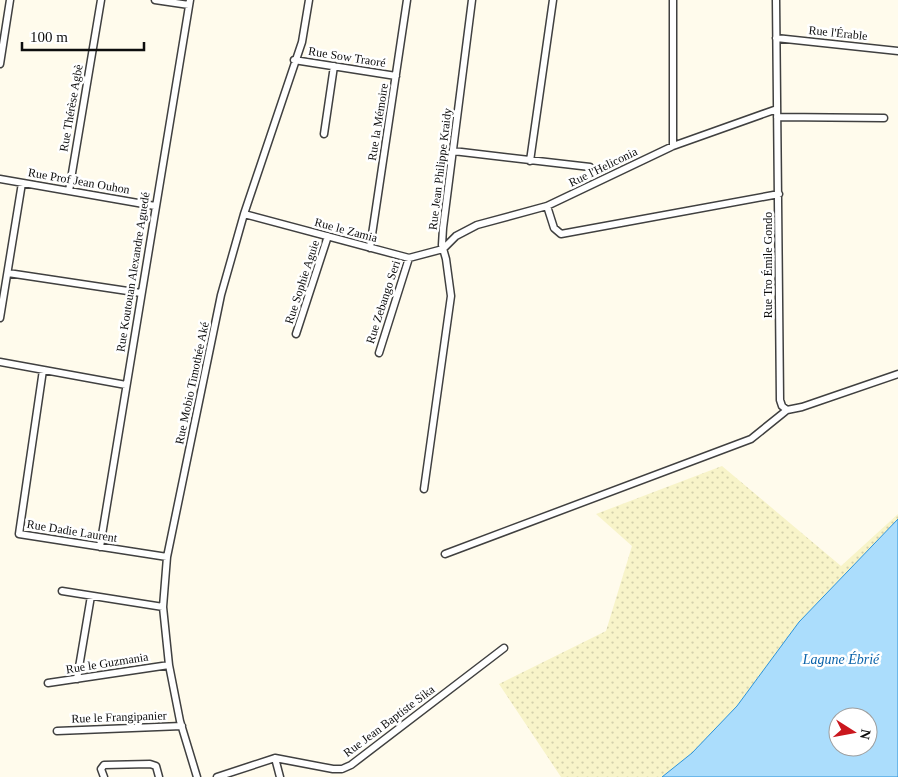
<svg xmlns="http://www.w3.org/2000/svg" width="898" height="777" font-family="Georgia,serif">
	<style>
		.farmland { fill: url(#farmland-dots) }
		.water { fill: #abddfc; stroke: #2b93da; fill-rule: evenodd }
		.lines { fill: none; stroke-linecap: round; stroke-linejoin: round }
		.minor-casing { stroke: #404040; stroke-width: 9 }
		.minor { stroke: #fff; stroke-width: 6 }
		.labels { text-anchor: middle; dominant-baseline: central; stroke-width: 5; stroke-linejoin: round; paint-order: stroke }
		.street-label { font-size: 12px; fill: #0d0d0d; stroke: #fff }
		.water-label { font-size: 14px; font-style: italic; fill: #0a63aa; stroke: #fff }
	</style>
	<defs>
		<pattern id="farmland-dots" width="8" height="8" patternUnits="userSpaceOnUse" patternTransform="scale(1.25)"><rect width="8" height="8" fill="#f8f4c9"/><path d="M2 2h.1M6 6h.1" fill="none" stroke="#d3d0ab" stroke-width="1.8" stroke-linecap="round"/></pattern>
	</defs>
	<rect width="100%" height="100%" fill="#fffbec"/>
	<path class="farmland" d="M722 466 841 566 898 514V519L799 622 737 706 692 753 662 777H561L499 684 606 631 632 546 596 514Z"/>
	<path class="water" d="M898 519V777H662L692 753 737 706 799 622ZM838 717H868V747H838Z"/>
	<g class="lines">
		<defs>
			<path id="minor" d="M155 0 189 5
				M776 0 780 400 782 406 787 410 802 407 898 374
				M776 38 898 51
				M294 60 396 76
				M0 64 10 0
				M777 117 884 118
				M324 134 334 66
				M673 146V0
				M453 151 590 167
				M530 161 553 0
				M0 179 155 206
				M69 191 101 0
				M547 206 554 228 561 234 779 194
				M244 214 409 258 443 249 456 236 477 225 547 206 673 146 777 109
				M370 248 407 0
				M8 273 141 293
				M0 318 22 183
				M296 334 328 236
				M379 353 409 258
				M0 362 126 385
				M43 370 19 534 167 557
				M424 489 451 296 446 259 442 245 443 228 472 0
				M100 547 190 0
				M445 554 751 439 787 410
				M62 591 163 607
				M77 679 91 596
				M48 683 169 665
				M57 731 182 726
				M275 758 280 777
				M104 777 101 769 104 765 150 764 156 766 159 777
				M197 777 180 721 169 665 163 607 167 557 221 295 244 214 302 42 309 0
				M217 777 275 758 333 769H342L351 765 504 648"/>
		</defs>
		<use href="#minor" class="minor-casing"/>
		<use href="#minor" class="minor"/>
	</g>
	<g class="labels">
		<g class="street-label">
			<text transform="translate(838 33) rotate(6)">Rue l'Érable</text>
			<text transform="translate(347 57) rotate(9)">Rue Sow Traoré</text>
			<text transform="translate(71 108) rotate(-80)">Rue Thérèse Agbè</text>
			<text transform="translate(378 122) rotate(-81)">Rue la Mémoire</text>
			<text transform="translate(603 167) rotate(-26)">Rue l'Heliconia</text>
			<text transform="translate(440 169) rotate(-83)">Rue Jean Philippe Kraidy</text>
			<text transform="translate(79 181) rotate(10)">Rue Prof Jean Ouhon</text>
			<text transform="translate(346 230) rotate(15)">Rue le Zamia</text>
			<text transform="translate(768 265) rotate(-90)">Rue Tro Émile Gondo</text>
			<text transform="translate(133 272) rotate(-81)">Rue Koutouan Alexandre Aguedé</text>
			<text transform="translate(302 282) rotate(-72)">Rue Sophie Aguie</text>
			<text transform="translate(383 302) rotate(-72)">Rue Zebango Seri</text>
			<text transform="translate(192 383) rotate(-78)">Rue Mobio Timothée Aké</text>
			<text transform="translate(72 531) rotate(9)">Rue Dadie Laurent</text>
			<text transform="translate(107 663) rotate(-9)">Rue le Guzmania</text>
			<text transform="translate(119 717) rotate(-2)">Rue le Frangipanier</text>
			<text transform="translate(389 721) rotate(-37)">Rue Jean Baptiste Sika</text>
		</g>
		<g class="water-label">
			<text x="841" y="659">Lagune Ébrié</text>
		</g>
	</g>
	<g transform="translate(853 732) rotate(101)"><circle r="24" fill="#ffffff" stroke="#9e9e9e"/>
	<path d="M0-4L9 19L0 12L-9 19Z" fill="#ca171e"/>
	<text y="-8" font-size="14" font-weight="bold" text-anchor="middle" fill="#0d0d0d">N</text>
	</g>
	<path d="M22 42v8h122v-8" fill="none" stroke="#0d0d0d" stroke-width="2.5"/>
	<text x="30" y="42" font-size="15" fill="#0d0d0d" stroke="#ffffff" stroke-width="4" paint-order="stroke">100 m</text>
</svg>
